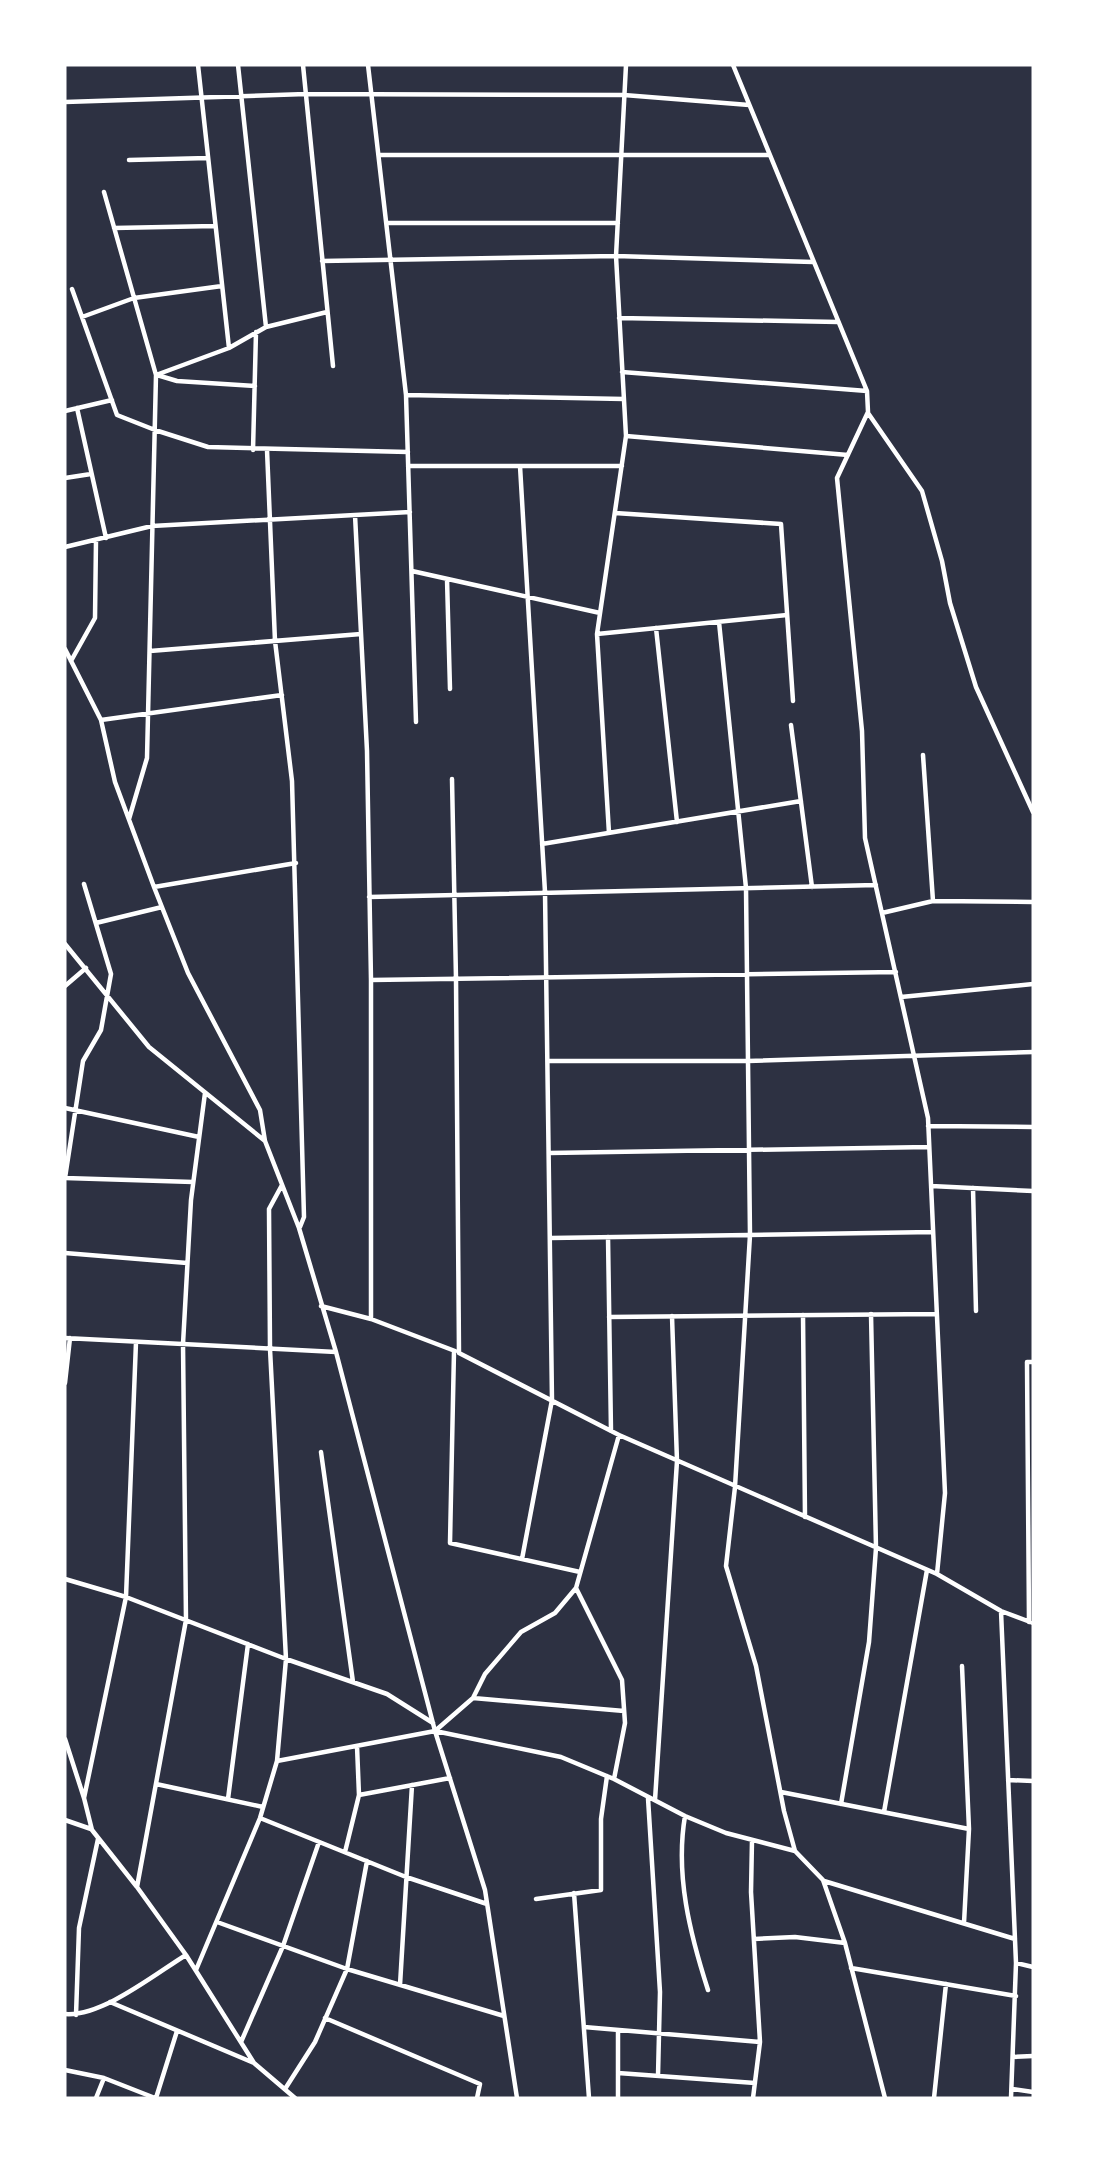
<svg xmlns="http://www.w3.org/2000/svg" width="1098" height="2163" font-family="Commissioner,sans-serif">
	<style>
		.lines { fill: none; stroke-linecap: round; stroke-linejoin: round }
		.minor { stroke: #fff; stroke-width: 4.5 }
	</style>
	<rect width="100%" height="100%" fill="#2d3142"/>
	<g class="lines">
		<path class="minor" d="M198 65 229 348
			M238 65 266 327
			M303 65 333 366
			M368 65 406 395 416 722
			M733 65 867 391 868 412 837 478 862 731 865 838 928 1118 945 1493 937 1574
			M65 102 306 94 624 95 749 105
			M379 155H770
			M129 160 208 158
			M104 192 156 375 147 758 129 819
			M387 223H618
			M114 228 215 226
			M322 261 616 256 813 262
			M72 289 117 415 155 430 208 447 408 452
			M82 317 134 298 222 286
			M619 318 838 322
			M622 372 867 391
			M156 375 229 348 266 327 327 312
			M157 375 177 381 255 386
			M406 395 624 399
			M77 408 106 538
			M65 411 112 400
			M868 413 922 491 942 561 950 603 976 687 1033 812
			M626 436 848 455
			M253 450 256 332
			M267 450 275 641 292 781 304 1217 300 1227
			M408 466H622
			M520 466 545 892 552 1400 522 1559
			M65 478 91 474
			M615 513 781 524 793 701
			M355 515 367 751 371 980V1319
			M65 547 152 526 410 512
			M412 571 600 613
			M447 579 450 689
			M719 622 746 888 750 1235 735 1487 726 1566 756 1666 784 1811 795 1851
			M656 628 677 822
			M597 634 787 615
			M65 649 101 720 115 782 154 887 188 973 260 1110 265 1141 299 1228 336 1352 435 1731 485 1890 517 2098
			M150 651 361 634
			M71 661 95 618 96 540
			M101 720 282 695
			M791 725 812 887
			M923 755 933 901
			M452 779 456 979 459 1353 619 1435
			M609 833 597 634 626 436 616 256 626 65
			M542 844 801 801
			M154 887 296 863
			M369 897 876 885
			M882 913 933 901 1033 902
			M96 923 162 907
			M65 944 149 1047 265 1141
			M371 980 896 972
			M65 986 86 968
			M901 997 1033 984
			M548 1061H748L1033 1052
			M65 1108 199 1137
			M928 1126 1033 1127
			M549 1153 929 1147
			M65 1178 83 1061 101 1030 111 974 84 884
			M65 1178 193 1182
			M931 1186 1033 1191
			M973 1188 976 1311
			M608 1237 611 1431
			M551 1238 933 1232
			M65 1253 187 1263
			M321 1306 371 1319 455 1351
			M803 1315 805 1517
			M609 1317 936 1314
			M65 1338 336 1352
			M454 1351 450 1543 580 1572
			M65 1383 70 1338
			M321 1452 353 1682
			M65 1579 126 1597 286 1659 387 1694 433 1723
			M576 1588 622 1680 625 1723 614 1779
			M1001 1611 1016 1963 1011 2098
			M1029 1622 1027 1362H1033
			M962 1666 969 1829 964 1923
			M473 1698 624 1711
			M435 1731 473 1698 485 1674 521 1632 555 1613 576 1588 619 1435 937 1574 1001 1611 1033 1623
			M65 1739 84 1798 92 1830 137 1887 186 1955 254 2063 295 2098
			M277 1761 435 1731 561 1757 614 1779 685 1816 726 1833 795 1851 823 1880 845 1943 885 2098
			M1008 1780 1033 1781
			M156 1784 263 1807
			M781 1792 969 1829
			M359 1795 450 1778
			M84 1798 126 1597 136 1342
			M648 1798 660 1992 658 2076
			M228 1799 248 1644
			M655 1800 677 1461 672 1316
			M841 1804 869 1642 876 1548 871 1314
			M884 1812 927 1570
			M685 1816C675 1875 690 1934 708 1990
			M260 1818 406 1877 487 1904
			M65 1820 91 1829
			M752 1840 751 1892 760 2042 753 2098
			M345 1852 359 1795 357 1746
			M824 1881 1015 1939
			M137 1887 186 1620 183 1344 191 1200 205 1093
			M574 1893 589 2098
			M536 1899 601 1890V1819L607 1776
			M217 1922 347 1969 504 2016
			M754 1939 795 1937 845 1943
			M1016 1963 1033 1967
			M851 1968 1016 1996
			M196 1970 260 1818 277 1761 286 1659 270 1349 269 1209 282 1185
			M400 1985 412 1785
			M110 2002 254 2063
			M65 2014C102 2017 155 1974 186 1955
			M76 2015 79 1928 98 1839
			M325 2018 480 2084 477 2098
			M584 2027 760 2042
			M241 2042 283 1946 319 1842
			M1013 2057 1033 2056
			M65 2070 104 2078 155 2098
			M618 2073 755 2083
			M285 2089 315 2042 347 1969 367 1861
			M1012 2089 1033 2092
			M96 2098 104 2078
			M156 2098 177 2031
			M618 2098V2030
			M934 2098 946 1984"/>
	</g>
	<rect width="1098" height="2163" fill="none" stroke="#ffffff" stroke-width="133"/>
</svg>
